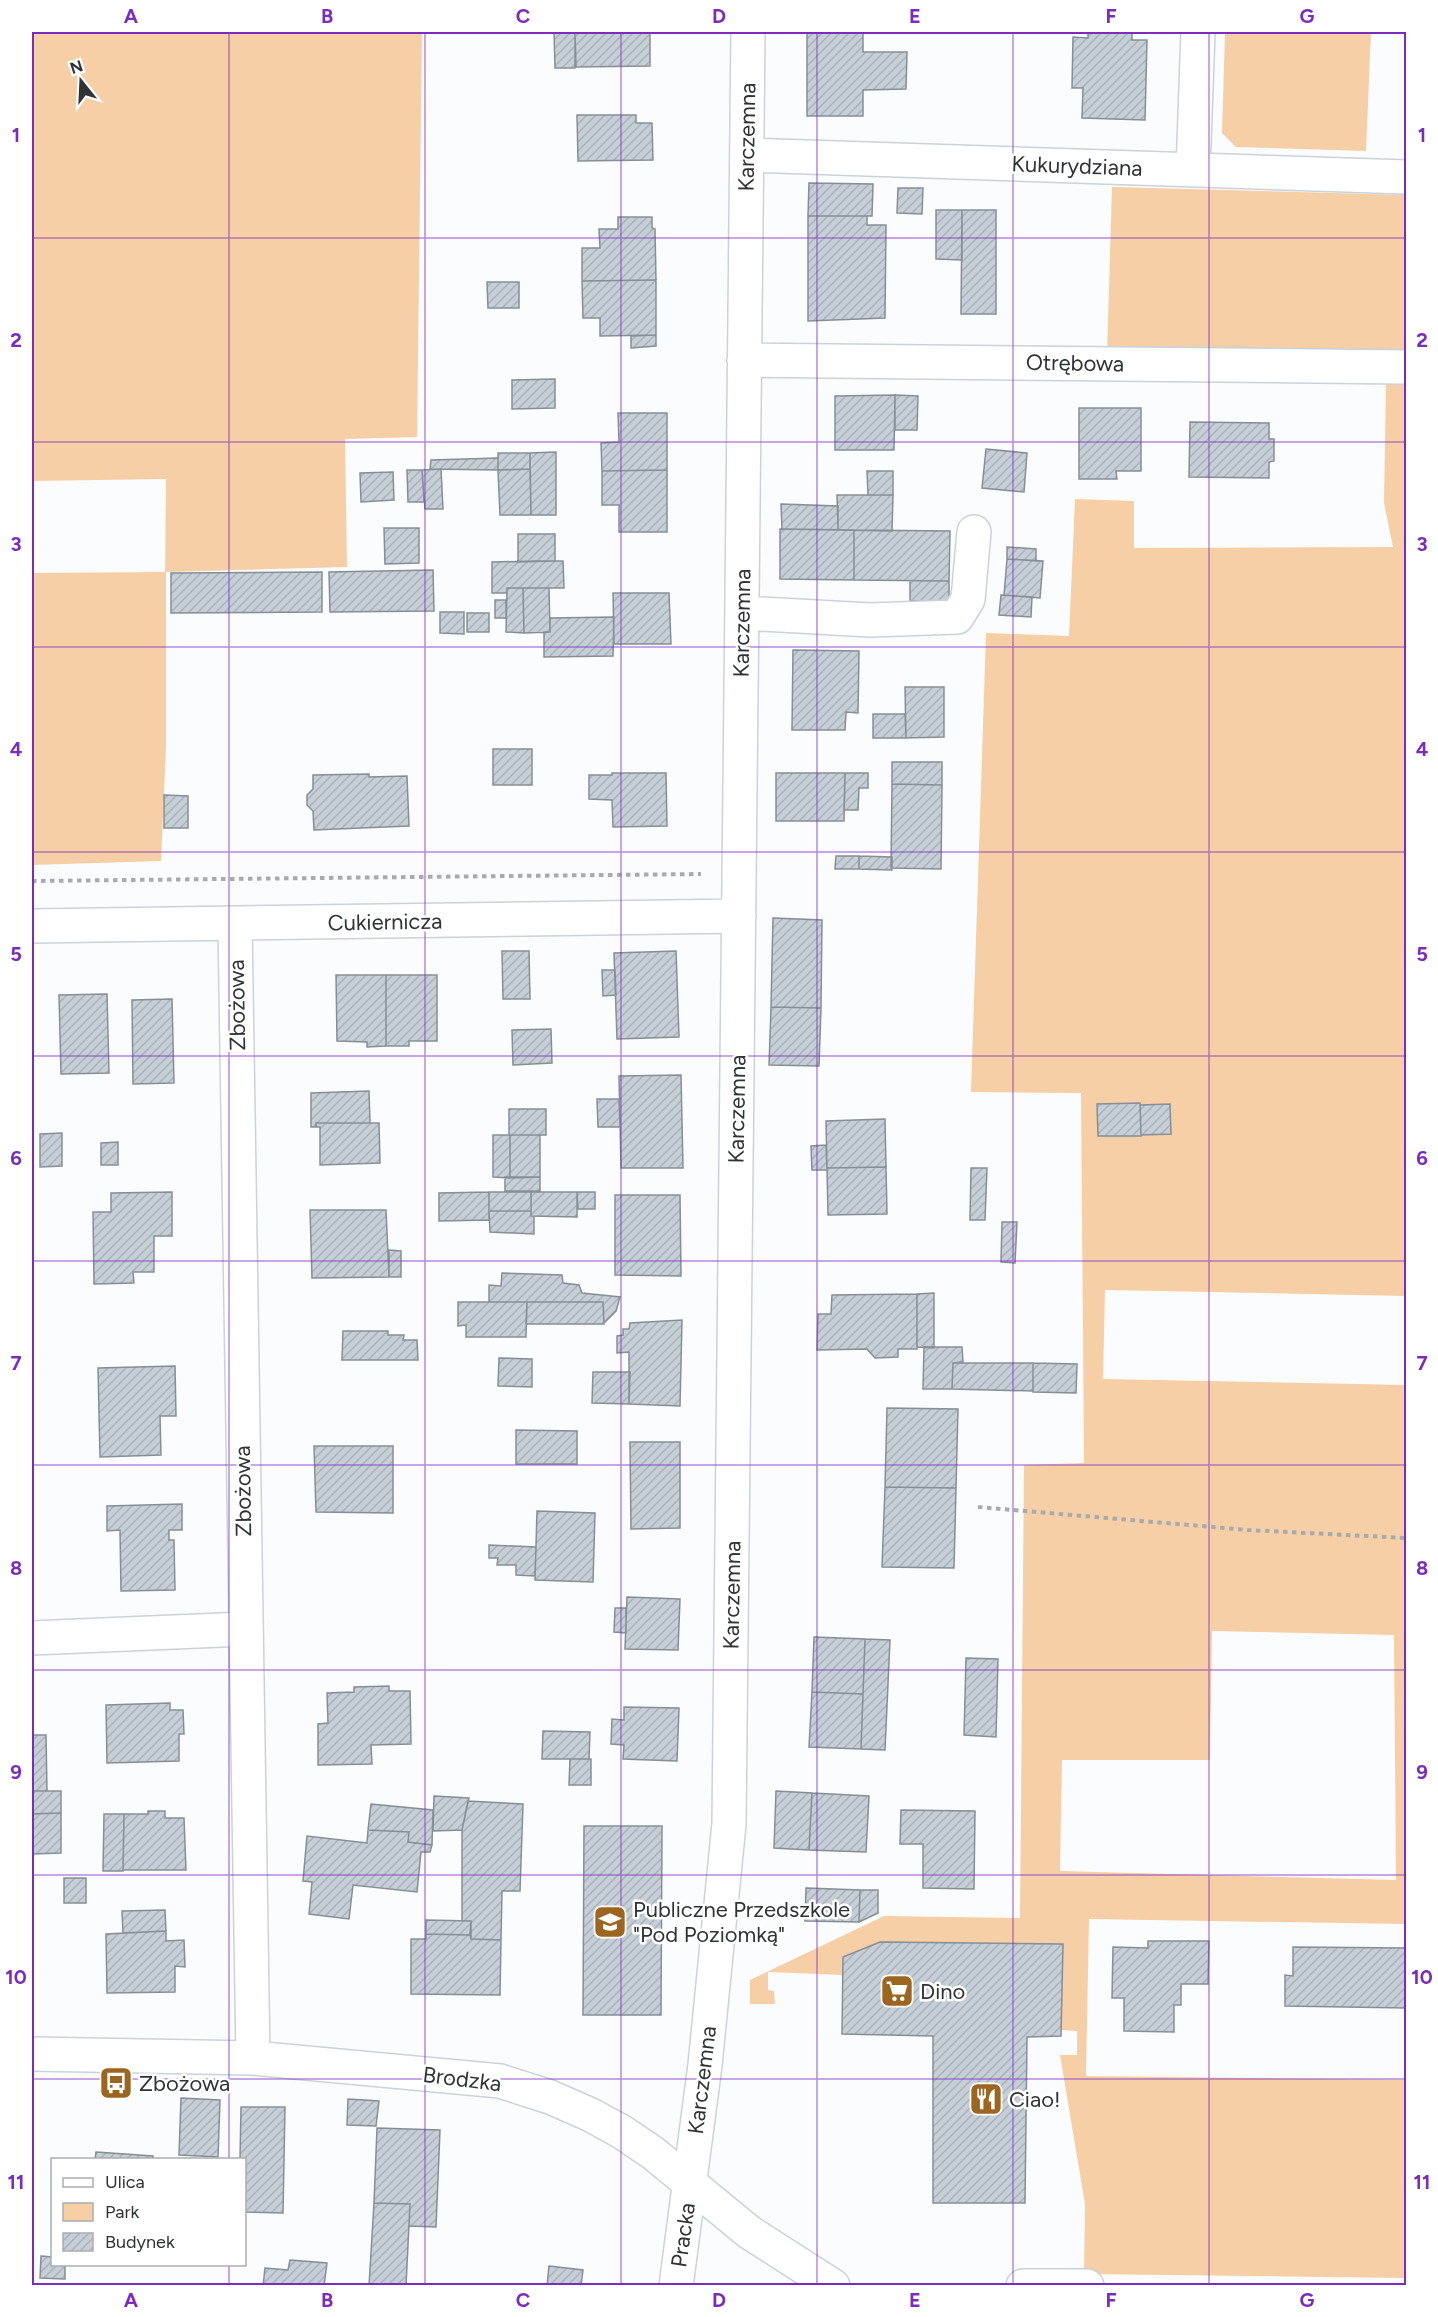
<svg xmlns="http://www.w3.org/2000/svg" width="1438" height="2317" font-family="Figtree,sans-serif">
	<style>
		.green { fill: #f6cfa6; fill-rule: evenodd }
		.building { fill: url(#building-hatch); stroke: #868e96; stroke-width: 1.5 }
		.lines { fill: none; stroke-linecap: round; stroke-linejoin: round }
		.minor-casing { stroke: #cad3db; stroke-width: 36 }
		.path { stroke: #a8abad; stroke-width: 4; stroke-dasharray: 4.5 4.5; stroke-linecap: butt }
		.minor { stroke: #fff; stroke-width: 33 }
		.grid { fill: none; stroke: #7b2cbf; stroke-width: 1.5; stroke-opacity: 0.55 }
		.labels { text-anchor: middle; dominant-baseline: central; stroke-width: 5; stroke-linejoin: round; paint-order: stroke }
		.street-label { font-size: 22px; fill: #2f3336; stroke: #fff }
		.poi-label { font-size: 22px; fill: #2f3336; stroke: #fff; text-anchor: start }
		.neatline { fill: none; stroke: #7b2cbf; stroke-width: 2 }
		.grid-label { font-size: 20px; text-anchor: middle; font-weight: bold; fill: #7b2cbf }
	</style>
	<defs>
		<pattern id="building-hatch" width="6" height="6" patternUnits="userSpaceOnUse" patternTransform="scale(1.5)"><rect width="6" height="6" fill="#c6cfd7"/><path d="M-1 1l2-2M0 6l6-6M5 7l2-2" fill="none" stroke="#aab2b9"/></pattern>
	</defs>
	<rect width="100%" height="100%" fill="#fafcfd"/>
	<path class="green" d="M32 32H422L417 437 345 439 347 567 166 572V747L161 861 32 865V573L165 572 166 479 32 481Z
		M1225 32H1371L1366 151 1236 147 1222 133Z
		M1112 187 1406 195V356L1107 354Z
		M1386 380 1406 381V1296L1105 1290 1103 1379 1406 1385V1924L1089 1919 1086 2076 1406 2080V2278L1084 2274 1085 2204 1060 2055H1077V2031L1061 2030 1062 1944 880 1942 843 1957V1975L768 1972V1990L774 1991 775 2004H750V1980L884 1916 1020 1918 1024 1465 1084 1463 1081 1093 971 1092 986 633 1069 636 1075 499 1134 501V548L1393 547 1384 503ZM1212 1631 1394 1635 1396 1880 1060 1871 1062 1760H1210Z"/>
	<path class="building" d="M554 32H575V68H555Z
		M575 32H650V66L576 67Z
		M807 32H863V52H907L906 89 863 90V116H807Z
		M1088 32H1132V40H1147L1145 120 1082 118 1083 88H1072L1073 37 1088 38Z
		M577 115H636V123H652L653 160 578 161Z
		M809 183 873 184 872 216H808Z
		M898 188H923L922 214 897 213Z
		M936 210H962V260L936 259Z
		M962 210H996V314H961Z
		M808 216H867V225H886L885 318 808 321Z
		M618 217H652V228L655 229 656 280 582 281V248H600L599 229H618Z
		M656 280V335L600 336V318H583L582 281Z
		M487 282H519V308H488Z
		M656 335V346L631 348V336Z
		M555 379V408L512 409V380Z
		M895 395 894 450H835V396Z
		M895 395 918 396 917 430H895Z
		M1079 408H1141V471H1116L1117 479H1079Z
		M618 413H667V470L602 471 601 443 619 442Z
		M1190 422 1269 423V439H1274V461L1269 462V478L1189 477Z
		M986 449 1027 453 1024 492 982 488Z
		M556 452V515H531L530 453Z
		M498 453H530V469L498 470Z
		M498 458V470L430 469 431 460Z
		M441 469 443 509H425L422 470Z
		M530 469 531 515H500L498 470Z
		M407 470H422L424 502H408Z
		M667 470V532H619V505H602V471Z
		M867 471H893V495H868Z
		M393 472 394 500 361 502 360 473Z
		M837 495H893L892 531 838 530Z
		M781 504 838 506V530L782 529Z
		M384 528H419V563L385 564Z
		M780 529 854 530V580L780 579Z
		M854 530 950 531 949 581 854 580Z
		M518 534H555V561L518 562Z
		M1007 547 1036 549V561L1007 559Z
		M1007 559 1043 561 1040 598 1004 595Z
		M537 561H563L564 588H507V593H492V562Z
		M433 570 434 611 330 612 329 572Z
		M322 572V612L171 613V573Z
		M910 581H949V601H910Z
		M507 588H523L524 633 506 632Z
		M523 588H549L550 632 524 633Z
		M613 593H669L671 644H614Z
		M1001 595 1032 597 1031 617 999 615Z
		M495 600H506V618H495Z
		M440 612H464V634L440 633Z
		M467 613H489V632H467Z
		M614 617 613 656 544 657V632H550V618Z
		M793 650 859 651 858 713 846 712 845 730H792Z
		M905 687H944V737L906 738Z
		M873 714H905L906 738H873Z
		M493 749H532V785H493Z
		M892 762H942V785L892 784Z
		M612 773H666L667 826 613 827 612 800 589 799V775H612Z
		M776 773H845L844 821H776Z
		M845 773H868V788H859L858 810H844Z
		M369 774V777L407 776 409 826 314 830 313 811 307 805V795L313 789V775Z
		M892 784 942 785 941 869 891 868Z
		M164 795 188 796V828H164Z
		M836 856H859V869H835Z
		M859 856 892 857V870L859 869Z
		M773 918 822 920 821 1008 771 1007Z
		M502 951H529L530 999H503Z
		M676 951 679 1037 617 1039 614 953Z
		M602 970H615L616 995 603 996Z
		M336 975H386V1046L367 1047V1042L337 1041Z
		M386 975H437V1041H409V1046H386Z
		M107 994 109 1073 61 1074 59 995Z
		M172 999 174 1083 133 1084 132 1000Z
		M771 1007 821 1008 819 1066 769 1065Z
		M551 1029 552 1063 513 1065 512 1030Z
		M681 1075 683 1168H621L619 1076Z
		M369 1091 370 1123H316V1127H311V1093Z
		M597 1099H619L620 1127H598Z
		M1140 1103 1141 1136H1098L1097 1104Z
		M1170 1104 1171 1134 1141 1135 1140 1105Z
		M509 1109H546V1135H509Z
		M885 1119 886 1167 827 1168 826 1121Z
		M316 1123H379L380 1163 320 1165V1127H316Z
		M62 1133V1166L40 1167V1134Z
		M493 1135H510V1178L493 1177Z
		M510 1135H540V1177L510 1178Z
		M118 1142V1165H101V1143Z
		M826 1145 827 1170H812L811 1146Z
		M886 1167 887 1214 828 1215 827 1168Z
		M971 1168H987L985 1220H970Z
		M505 1177H540V1191H505Z
		M172 1192V1236H154V1272H133L134 1283 94 1284 93 1212H111V1193Z
		M489 1192V1220L439 1221V1193Z
		M489 1192H531V1211H489Z
		M531 1192H577V1217L531 1216Z
		M577 1192H595V1209H578Z
		M615 1195H680L681 1276 615 1275Z
		M310 1210H386L389 1277 312 1278Z
		M489 1211H531V1216L534 1217V1234L490 1232Z
		M1002 1222H1017L1015 1263 1001 1262Z
		M389 1250 401 1251V1277H389Z
		M502 1273 562 1275 563 1283 579 1285 582 1293 620 1297 616 1311 604 1323 603 1302H489V1285L501 1286Z
		M934 1293V1348L917 1347V1294Z
		M917 1294V1349H898V1357L875 1358 867 1349 817 1350 818 1314H831L832 1295Z
		M458 1302H527L526 1337H466V1325L458 1326Z
		M527 1302H603L604 1324H526Z
		M682 1320 680 1406 629 1404V1352L617 1353V1336L623 1335V1329H629L630 1323Z
		M343 1331H388V1335H404L403 1340H417L418 1360H342Z
		M924 1347H962L963 1362 953 1363 952 1389H923Z
		M499 1358 532 1359V1387L498 1386Z
		M953 1363H1033V1391L952 1389Z
		M1033 1363 1077 1364 1076 1393 1033 1392Z
		M175 1366 176 1416H160L161 1455 100 1457 98 1368Z
		M593 1372H630L629 1404 592 1403Z
		M887 1408 958 1409 956 1488 885 1487Z
		M516 1430 577 1431V1464H516Z
		M630 1442H680V1528L631 1529Z
		M314 1446H393V1513L316 1512Z
		M885 1487 956 1488 954 1568 882 1567Z
		M182 1504V1530H169V1540H174L175 1590 121 1591 120 1530 107 1531V1506Z
		M537 1511 595 1513 593 1582 535 1580Z
		M489 1545 536 1547 535 1576 516 1575V1565H497L498 1558H489Z
		M627 1597 680 1599 678 1650 625 1649Z
		M615 1608H626V1633L614 1632Z
		M814 1637 865 1639 863 1694 812 1692Z
		M865 1639 890 1640 885 1750 861 1749Z
		M966 1658 998 1659 996 1737 964 1735Z
		M389 1686V1691H410L411 1744 371 1745 372 1764 318 1765V1724L328 1723 327 1693 354 1692V1687Z
		M812 1692 863 1694 861 1749 809 1747Z
		M170 1703V1710H183L184 1734H179V1761L107 1763 106 1705Z
		M624 1707 679 1708 677 1761 623 1759 624 1745 611 1744 612 1719 624 1720Z
		M543 1731 590 1732 589 1759H542Z
		M32 1735H46L47 1791H32Z
		M570 1759H591V1785H569Z
		M32 1791H61V1813L32 1814Z
		M776 1791 812 1793 809 1850 774 1848Z
		M812 1793 869 1796 866 1852 809 1850Z
		M434 1796 469 1798 462 1830 433 1831Z
		M468 1801 523 1804 520 1891H502L501 1940 471 1939V1921H462V1830Z
		M371 1804 433 1810 432 1845 408 1842 409 1832 368 1830Z
		M901 1810 975 1811 974 1889 923 1888V1844H900Z
		M148 1811H165V1818H184L186 1870H123L124 1814H148Z
		M61 1813V1853L32 1854V1814Z
		M104 1814H124L123 1871H103Z
		M584 1826H662L661 2015H583Z
		M368 1830 409 1832 408 1842 432 1845 430 1852H421L417 1892 353 1885 349 1919 309 1914 312 1882 303 1881 307 1836 367 1843Z
		M64 1878H86V1903H64Z
		M806 1888 860 1890 859 1922 805 1921Z
		M860 1890H878V1913L859 1922Z
		M165 1910 166 1931 123 1933 122 1911Z
		M426 1920 471 1921 470 1935 426 1934Z
		M166 1931V1941L184 1940 185 1967 175 1966V1992L107 1993 106 1934Z
		M426 1934 470 1935 471 1939 501 1940 500 1995 411 1994V1939H426Z
		M1148 1941H1209L1208 1984H1181V2005H1174V2032L1124 2031V1998H1112L1113 1947 1148 1948Z
		M880 1942 1063 1944 1061 2036 1027 2037 1025 2203H933V2036L842 2034 843 1957Z
		M1293 1947 1406 1948V2008L1285 2006V1975L1293 1976Z
		M181 2098 220 2100 218 2157 179 2155Z
		M348 2099 379 2101 376 2126 347 2125Z
		M241 2107H285L283 2213 244 2212V2160H240Z
		M377 2128 440 2130 436 2227 409 2226 410 2204 374 2203Z
		M96 2152 153 2156V2160H95Z
		M374 2203 410 2204 406 2286H369Z
		M41 2256 52 2257V2264H65V2279L40 2278Z
		M290 2260 327 2263 324 2286H263L265 2268 288 2270Z
		M549 2266 583 2270 581 2286H547Z"/>
	<g class="lines">
		<defs>
			<path id="minor" d="M747 155 1406 177
				M1193 170 1198 32
				M744 360 1406 367
				M742 613 870 620 957 617 968 599 974 532
				M235 924 253 2058
				M32 926 739 916
				M32 1638 245 1629
				M32 2054 253 2058 500 2081 550 2097 591 2115 622 2132 653 2153 749 2232 833 2286
				M676 2286 705 2065 729 1824 748 32
				M1023 2286H1087"/>
		</defs>
		<use href="#minor" class="minor-casing"/>
		<path class="path" d="M32 881 701 874
			M978 1507 1248 1530 1406 1538"/>
		<use href="#minor" class="minor"/>
	</g>
	<path class="grid" d="M229 32V2160M425 32V2286M621 32V2286M817 32V2286M1013 32V2286M1209 32V2286M32 238H1406M32 442H1406M32 647H1406M32 852H1406M32 1056H1406M32 1261H1406M32 1465H1406M32 1670H1406M32 1875H1406M32 2079H1406M229 2264V2286"/>
	<defs>
		<symbol id="school-square" viewBox="-11 -11 22 22"><rect x="-9" y="-9" width="18" height="18" rx="4" fill="#9c6620" stroke="#fff"/><path d="M0-5L7-2L0 1L-7-2ZM-4 1L0 2.5L4 1V4Q0 6-4 4Z" fill="#fff"/></symbol>
		<symbol id="supermarket-square" viewBox="-11 -11 22 22"><rect x="-9" y="-9" width="18" height="18" rx="4" fill="#9c6620" stroke="#fff"/><path d="M-6-5.5h2.5l.6 2H6L4.5 2H-2.5L-4.4-4H-6ZM-1.5 3.2a1.3 1.3 0 1 0 .1 0ZM3 3.2a1.3 1.3 0 1 0 .1 0Z" fill="#fff"/></symbol>
		<symbol id="bus-square" viewBox="-11 -11 22 22"><rect x="-9" y="-9" width="18" height="18" rx="4" fill="#9c6620" stroke="#fff"/><path d="M-5-6H5V4H4V6H2V4H-2V6H-4V4H-5ZM-3.5-4V0h7V-4ZM-3.5 1.2v1.5H-2V1.2ZM2 1.2v1.5H3.5V1.2Z" fill="#fff"/></symbol>
		<symbol id="restaurant-square" viewBox="-11 -11 22 22"><rect x="-9" y="-9" width="18" height="18" rx="4" fill="#9c6620" stroke="#fff"/><path d="M-5-6h1v4h1v-4h1v4h1v-4h1v5L-1.5 .5V6h-2V.5L-5-1ZM5-6V6H3V1.5H1.5Q1.5-4 5-6Z" fill="#fff"/></symbol>
	</defs>
	<g fill-rule="evenodd">
		<use href="#school-square" x="591" y="1903" width="38" height="38"/>
		<use href="#supermarket-square" x="878" y="1972" width="38" height="38"/>
		<use href="#bus-square" x="97" y="2064" width="38" height="38"/>
		<use href="#restaurant-square" x="967" y="2080" width="38" height="38"/>
	</g>
	<g class="labels">
		<g class="street-label">
			<text transform="translate(747 137) rotate(-89)">Karczemna</text>
			<text transform="translate(1077 166) rotate(2)">Kukurydziana</text>
			<text transform="translate(1075 363) rotate(1)">Otrębowa</text>
			<text transform="translate(742 623) rotate(-89)">Karczemna</text>
			<text transform="translate(385 922) rotate(-1)">Cukiernicza</text>
			<text transform="translate(237 1005) rotate(-91)">Zbożowa</text>
			<text transform="translate(737 1109) rotate(-89)">Karczemna</text>
			<text transform="translate(243 1491) rotate(-91)">Zbożowa</text>
			<text transform="translate(732 1595) rotate(-89)">Karczemna</text>
			<text transform="translate(462 2079) rotate(7)">Brodzka</text>
			<text transform="translate(702 2080) rotate(-83)">Karczemna</text>
			<text transform="translate(683 2235) rotate(-82)">Pracka</text>
		</g>
		<g class="poi-label">
			<text x="633" y="1909">Publiczne Przedszkole<tspan x="633" dy="25">"Pod Poziomką"</tspan></text>
			<text x="920" y="1991">Dino</text>
			<text x="139" y="2083">Zbożowa</text>
			<text x="1009" y="2099">Ciao!</text>
		</g>
	</g>
	<rect width="1438" height="2317" fill="none" stroke="#ffffff" stroke-width="66"/>
	<rect x="51" y="2158" width="195" height="108" fill="#ffffff" stroke="#acadaf" stroke-width="1.5"/>
	<rect x="63" y="2178" width="30" height="9" fill="#ffffff" stroke="#acadaf" stroke-width="1.5"/>
	<text x="105" y="2188" font-size="18" fill="#2f3336">Ulica</text>
	<rect x="63" y="2203" width="30" height="18" fill="#f6cfa6" stroke="#acadaf" stroke-width="1.5"/>
	<text x="105" y="2218" font-size="18" fill="#2f3336">Park</text>
	<rect x="63" y="2233" width="30" height="18" fill="url(#building-hatch)" stroke="#acadaf" stroke-width="1.5"/>
	<text x="105" y="2248" font-size="18" fill="#2f3336">Budynek</text>
	<g transform="translate(81 81) rotate(342)" stroke="#ffffff" stroke-width="4.5" paint-order="stroke">
	<path d="M0-4.5L10 22L0 15L-10 22Z" fill="#2f3336"/>
	<text y="-9" font-size="16" font-weight="bold" text-anchor="middle" fill="#2f3336">N</text>
	</g>
	<rect x="33" y="33" width="1372" height="2251" class="neatline"/>
	<g class="grid-label">
		<text x="131" y="23">A</text>
		<text x="327" y="23">B</text>
		<text x="523" y="23">C</text>
		<text x="719" y="23">D</text>
		<text x="915" y="23">E</text>
		<text x="1111" y="23">F</text>
		<text x="1307" y="23">G</text>
		<text x="16" y="142">1</text>
		<text x="1422" y="142">1</text>
		<text x="16" y="347">2</text>
		<text x="1422" y="347">2</text>
		<text x="16" y="551">3</text>
		<text x="1422" y="551">3</text>
		<text x="16" y="756">4</text>
		<text x="1422" y="756">4</text>
		<text x="16" y="961">5</text>
		<text x="1422" y="961">5</text>
		<text x="16" y="1165">6</text>
		<text x="1422" y="1165">6</text>
		<text x="16" y="1370">7</text>
		<text x="1422" y="1370">7</text>
		<text x="16" y="1575">8</text>
		<text x="1422" y="1575">8</text>
		<text x="16" y="1779">9</text>
		<text x="1422" y="1779">9</text>
		<text x="16" y="1984">10</text>
		<text x="1422" y="1984">10</text>
		<text x="16" y="2189">11</text>
		<text x="1422" y="2189">11</text>
		<text x="131" y="2307">A</text>
		<text x="327" y="2307">B</text>
		<text x="523" y="2307">C</text>
		<text x="719" y="2307">D</text>
		<text x="915" y="2307">E</text>
		<text x="1111" y="2307">F</text>
		<text x="1307" y="2307">G</text>
	</g>
</svg>
